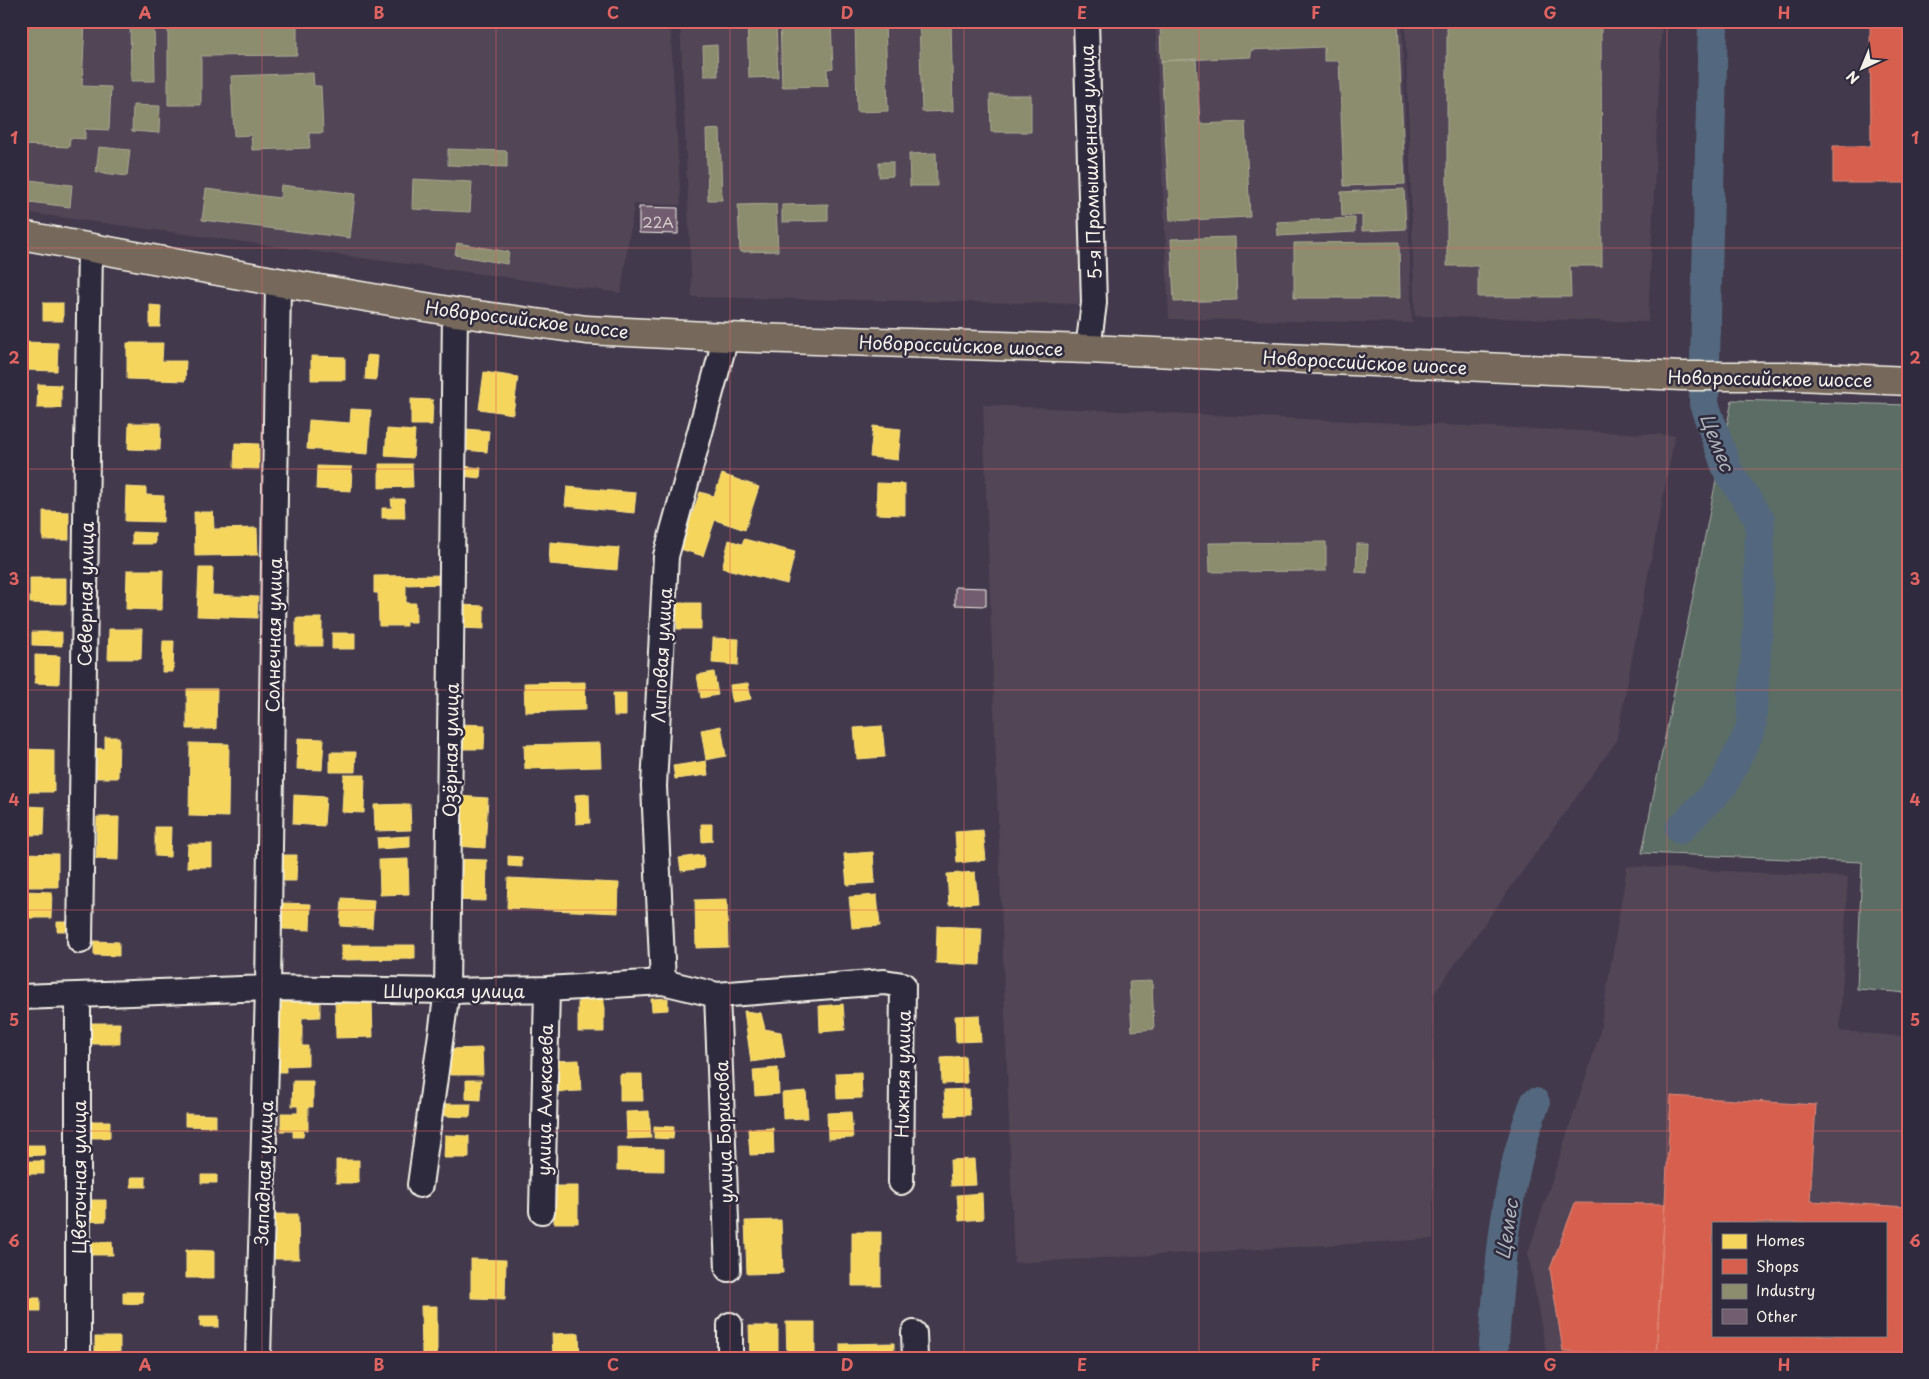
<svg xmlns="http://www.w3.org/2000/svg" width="1929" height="1379" font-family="'Playpen Sans',sans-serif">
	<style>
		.built { fill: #514457; fill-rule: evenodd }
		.green { fill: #5c6d65; stroke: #a8afa6 }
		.homes { fill: #f6d55c; stroke: #f5dd86 }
		.shops { fill: #d6604d; stroke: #df8c7c; fill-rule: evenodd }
		.industry { fill: #8c8c6e; stroke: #abaa93 }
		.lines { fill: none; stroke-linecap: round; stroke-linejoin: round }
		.river { stroke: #53687e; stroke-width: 30 }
		.building { fill: #725c70; stroke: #f4f1e8 }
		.minor-casing { stroke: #f4f1e8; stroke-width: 28 }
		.major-casing { stroke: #f4f1e8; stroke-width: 31 }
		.minor { stroke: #2f2a3d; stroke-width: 24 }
		.major { stroke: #76695c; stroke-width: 28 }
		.grid { fill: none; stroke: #df6462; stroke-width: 1; stroke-opacity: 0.55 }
		.labels { text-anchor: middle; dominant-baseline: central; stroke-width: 5; stroke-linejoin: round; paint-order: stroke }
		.number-label { font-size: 15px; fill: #d4ccca }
		.street-label { font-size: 18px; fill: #f4f1e8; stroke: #2f2a3d }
		.water-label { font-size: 19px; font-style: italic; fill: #acb3b8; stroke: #2f2a3d }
		.neatline { fill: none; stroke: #df6462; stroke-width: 2 }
		.grid-label { font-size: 16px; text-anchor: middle; font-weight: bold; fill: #df6462 }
	</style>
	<rect width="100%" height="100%" fill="#43394c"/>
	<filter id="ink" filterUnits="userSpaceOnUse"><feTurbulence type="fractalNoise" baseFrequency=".02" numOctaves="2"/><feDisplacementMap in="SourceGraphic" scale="10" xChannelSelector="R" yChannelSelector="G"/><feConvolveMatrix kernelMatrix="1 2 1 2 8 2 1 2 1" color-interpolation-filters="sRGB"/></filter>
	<g filter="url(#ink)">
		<path class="built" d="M21 21H670L681 205 634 204 621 293 21 212Z
			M680 21H1073L1083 304 692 297Z
			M1155 21H1402L1412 323 1169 319Z
			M1405 21H1662L1648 322 1415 316Z
			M983 405 1675 435 1616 742 1433 995V1239L1014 1263Z
			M1627 866 1848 877 1840 1031 1908 1037V1358H1547L1528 1253 1599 1036ZM1713 1223H1885V1335H1713Z"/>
		<path class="green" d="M1732 400 1908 405V993L1857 989 1862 862 1642 853Z"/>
		<path class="homes" d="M43 303H63V321H43Z
			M150 305 161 306 160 327H150Z
			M24 342 58 343 57 371 23 370Z
			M127 343H163L162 361H186L185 381 127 379Z
			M367 355 378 356 376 380 365 379Z
			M311 356 345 357V380H311Z
			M484 372 518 377 513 414 479 409Z
			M38 384 61 385V408H37Z
			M411 399 433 400 432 425H411Z
			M351 409 371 410 368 454 307 449 309 420 350 423Z
			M129 423H161L160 450 128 449Z
			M873 426 901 429 898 460 870 457Z
			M387 429 415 431 413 458 385 456Z
			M466 429 489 431 487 452 464 450Z
			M235 443 259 444V469L234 468Z
			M379 464H412L413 487 379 488Z
			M317 466 352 467 351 491 316 489Z
			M462 466 481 468 480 478 461 476Z
			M722 474 759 487 745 530 715 520 703 556 680 549 700 492 714 496Z
			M877 483 905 484V515L876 514Z
			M126 487 146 488V495L164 496 163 522 125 521Z
			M567 487 636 493 634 513 565 506Z
			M391 499H404L405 518H382V508H392Z
			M43 511 69 512V540H43Z
			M194 512H213L214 529 257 528 258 555 195 556Z
			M132 532 155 533V544H132Z
			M744 539 795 552 787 584 722 568 729 540 742 544Z
			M550 542 619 548 617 570 549 564Z
			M199 568H213L212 595 258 597 257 618 197 616Z
			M127 570H163L162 610 126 609Z
			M448 575 449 584 406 585V603H416V622H406V626H379L378 593H374V576Z
			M30 578H66V604L30 603Z
			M677 603H701V629H677Z
			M459 605 484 606V629L459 628Z
			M296 618H322V646H296Z
			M109 629H142L141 659H108Z
			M32 632H62V646L32 645Z
			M332 633H355V649H332Z
			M713 638 739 639 738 665 712 663Z
			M163 641H174L173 672H162Z
			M35 655 60 656 59 684 35 683Z
			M714 672 718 695 701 698 697 675Z
			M585 682 586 710 525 712 524 683Z
			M748 683 751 699 732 702 730 685Z
			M187 689H217L216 729H187Z
			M613 693H626V716H614Z
			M460 724 485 725 484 749H459Z
			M721 726 726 756 706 760 701 730Z
			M882 726 885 757 857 759 854 728Z
			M105 737H119L118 778H90V748L105 749Z
			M298 738 324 739 322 770 297 769Z
			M190 743 229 744 228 817 189 816Z
			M600 743 601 767 525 769 524 745Z
			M22 749 54 750V792H21Z
			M330 752H356L355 772H330Z
			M706 761 708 775 675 779 673 766Z
			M344 775H365L364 813 342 812Z
			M589 794 590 823 576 824 575 795Z
			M294 795 326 797 324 826 293 824Z
			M458 796 488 798 485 848 455 846Z
			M410 804 411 830 375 831 374 805Z
			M25 806 45 807 44 835H24Z
			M97 817H119L118 860 96 859Z
			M701 824H712V841L702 842Z
			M155 827H171L170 857 155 856Z
			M983 830 986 860 957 863 955 832Z
			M410 836V847L378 849 377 838Z
			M188 844H212V867H187Z
			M873 852 875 883 847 885 844 854Z
			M23 853 58 854V887H23Z
			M273 855H297L296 881H273Z
			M703 855 704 868 681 871 679 858Z
			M508 856 522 857V867L508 866Z
			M408 859 409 894 380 895 379 860Z
			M450 859 487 860 486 901 449 900Z
			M975 872 978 903 949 905 947 874Z
			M508 878 619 883 618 913 507 908Z
			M24 891 52 892 51 918H24Z
			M877 895 880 926 852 928 849 897Z
			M342 898 374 900 372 928 340 926Z
			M727 899 728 947 696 948 695 900Z
			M282 903 311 904 310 930 282 929Z
			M57 922H72V931H57Z
			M937 926 982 928 980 965 936 963Z
			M94 941 119 942V956L94 955Z
			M341 945H415V959L341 960Z
			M578 998H604V1032H578Z
			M668 998V1010L652 1011 651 999Z
			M335 999H372L373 1037 336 1038Z
			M270 1001H320V1017L302 1018V1046H308V1065L286 1066V1072H271Z
			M843 1004 845 1030 820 1032 819 1006Z
			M744 1011 761 1013 765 1029 781 1032 785 1057 751 1062Z
			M979 1015 981 1041 956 1042 955 1016Z
			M90 1023H120V1044H90Z
			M482 1048 483 1075H450L449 1049Z
			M965 1056 967 1083 942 1084 941 1058Z
			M579 1060 581 1091 552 1092 551 1061Z
			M778 1068 779 1094 755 1096 753 1070Z
			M861 1072 862 1098 837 1099 836 1073Z
			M620 1074H642L643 1101H620Z
			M466 1080H481L480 1100 466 1099Z
			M293 1081H313V1107H308V1130H304L303 1137H293V1131H281V1113H298V1106H292Z
			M969 1089 970 1115 946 1116 944 1090Z
			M806 1091 808 1118 783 1119 782 1093Z
			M445 1104H471L470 1117 445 1116Z
			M649 1111 651 1138 627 1139 626 1112Z
			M851 1112 853 1138 828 1139 827 1113Z
			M185 1114 216 1115V1127L185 1126Z
			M85 1121H110V1138H86Z
			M654 1126 674 1127 673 1139 654 1138Z
			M773 1128 774 1154 750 1155 748 1129Z
			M445 1135 469 1136V1158H444Z
			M21 1145H45V1155L21 1156Z
			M617 1148 664 1149V1171L617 1170Z
			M974 1159 976 1185 951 1186 950 1160Z
			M336 1160H359V1183H336Z
			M21 1161H44V1174H21Z
			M201 1175H217V1183H201Z
			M131 1177H146V1187H131Z
			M554 1186H578V1223H554Z
			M982 1193 983 1219 959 1221 957 1195Z
			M80 1200H106V1221L80 1222Z
			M268 1214H298L299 1259H268Z
			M781 1220 783 1273 747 1274 745 1221Z
			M852 1232H881V1286H852Z
			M86 1242H112L113 1255H86Z
			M186 1250 214 1251V1278H186Z
			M471 1259 506 1260 505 1299 471 1298Z
			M123 1292H143V1303L123 1304Z
			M21 1298H40V1311H21Z
			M421 1306H437V1354H422Z
			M200 1316H219V1327H200Z
			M786 1322H815V1358H787Z
			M749 1326H778V1358H750Z
			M579 1333 580 1358H553L552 1334Z
			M95 1337H120V1352H95Z
			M894 1343V1358H840V1344Z
			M183 1355H209V1358H183Z"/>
		<path class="shops" d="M1829 21H1908V183H1833V146H1871L1870 23 1829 24Z
			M1671 1096 1816 1105 1810 1201 1908 1207V1358H1656ZM1713 1223H1885V1335H1713Z
			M1575 1203 1665 1204 1656 1356 1563 1351 1550 1269Z"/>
		<path class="industry" d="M21 21H85L82 86 111 87 109 130 85 129V139L70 138 69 147 21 145Z
			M130 21H154L155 81H131Z
			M168 21H297V55L201 56V105H168Z
			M747 21H776L778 77 749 78Z
			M780 21H831L833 68 827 69 828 86 782 87Z
			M855 21H885L888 111 857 112Z
			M919 21H951L953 111 922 112Z
			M1160 21H1398L1405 184 1344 186 1339 61H1324V47L1251 50V57L1161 61Z
			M1447 21H1601L1602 266H1570L1571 297H1478V266H1447Z
			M717 45 718 76H704L703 46Z
			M1196 59 1200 124 1245 122 1250 217 1170 221 1161 61Z
			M313 73 314 86H321L323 133H309L310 148 252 150 251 135 234 136 231 76Z
			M990 95H1031V132H991Z
			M133 105 160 106 159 133 132 131Z
			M720 129 722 200H708L706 130Z
			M99 147 130 150 127 176 96 172Z
			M448 149 507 151V167L448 165Z
			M936 153 937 186H910L909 154Z
			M879 162H893V176L879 177Z
			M21 179 72 185 70 207 21 201Z
			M413 179 472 182 470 212 412 209Z
			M281 185 355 194 350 238 202 220 206 189 280 198Z
			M1404 189 1406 229 1362 231V215L1342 216 1341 192Z
			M776 204 778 251 740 252 738 205Z
			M828 204V221L782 222V205Z
			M1355 218V232L1278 236 1277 222Z
			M1235 237 1237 300 1174 302 1171 239Z
			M1399 242 1400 298H1294V243Z
			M457 243 509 252 507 264 455 255Z
			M1326 542V571L1210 572 1209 543Z
			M1357 544H1368L1367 573 1356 572Z
			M1152 981 1154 1029 1132 1031 1129 982Z"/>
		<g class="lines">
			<path class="river" d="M1680 829 1724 784 1751 728 1758 626 1760 520 1728 471 1704 404 1713 21
				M1493 1358C1499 1273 1504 1183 1535 1103"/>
		</g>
		<path class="building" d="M639 207 678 208V234L639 233Z
			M955 587 986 588V606L955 605Z"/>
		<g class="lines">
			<defs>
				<path id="minor" d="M1086 21 1094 303 1088 349
					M80 941 90 247
					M663 982 654 786 666 556 726 337
					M717 995 728 1269
					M78 996V1358
					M21 997 268 988 447 991 547 989 663 982 717 995 884 982 903 985 901 1182
					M420 1185 447 991 455 312
					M542 1211 547 989
					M730 1325V1358
					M914 1333 915 1358
					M258 1358 268 988 278 282"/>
				<path id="major" d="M21 235 278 282 455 312 587 330 726 337 1088 349 1682 376H1798L1908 381"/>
			</defs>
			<use href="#minor" class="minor-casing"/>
			<use href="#major" class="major-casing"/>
			<use href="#minor" class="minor"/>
			<use href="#major" class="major"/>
		</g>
	</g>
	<path class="grid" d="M262 21V1358M496 21V1358M730 21V1358M964 21V1358M1199 21V1358M1433 21V1358M1667 21V1358M21 248H1908M21 469H1908M21 690H1908M21 910H1908M21 1131H1908"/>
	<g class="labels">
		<g class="number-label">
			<text x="658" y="221">22А</text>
		</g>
		<g class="street-label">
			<text transform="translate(1090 162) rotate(-92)">5-я Промышленная улица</text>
			<text transform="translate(527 319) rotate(7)">Новороссийское шоссе</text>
			<text transform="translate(961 345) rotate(2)">Новороссийское шоссе</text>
			<text transform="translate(1365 362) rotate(3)">Новороссийское шоссе</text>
			<text transform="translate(1770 378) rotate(1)">Новороссийское шоссе</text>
			<text transform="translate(85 594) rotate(-89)">Северная улица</text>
			<text transform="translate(273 635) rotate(-89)">Солнечная улица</text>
			<text transform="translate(661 655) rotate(-87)">Липовая улица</text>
			<text transform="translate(450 750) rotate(-89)">Озёрная улица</text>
			<text x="454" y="990">Широкая улица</text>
			<text transform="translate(902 1074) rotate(-89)">Нижняя улица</text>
			<text transform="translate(544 1100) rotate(-89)">улица Алексеева</text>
			<text transform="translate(723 1132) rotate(-92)">улица Борисова</text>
			<text transform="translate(263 1173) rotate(-88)">Западная улица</text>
			<text transform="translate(78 1177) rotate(-90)">Цветочная улица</text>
		</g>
		<g class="water-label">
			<text transform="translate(1718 442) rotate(69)">Цемес</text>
			<text transform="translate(1506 1229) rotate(-81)">Цемес</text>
		</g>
	</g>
	<rect width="1929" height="1379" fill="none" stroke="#2f2a3d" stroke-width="55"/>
	<rect x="1712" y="1222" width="175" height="115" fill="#2f2a3d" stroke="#7e7a81"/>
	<rect x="1722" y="1234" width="25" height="15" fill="#f6d55c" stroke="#7e7a81"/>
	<text x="1756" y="1246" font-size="15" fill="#f4f1e8">Homes</text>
	<rect x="1722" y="1259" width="25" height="15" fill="#d6604d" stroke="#7e7a81"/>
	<text x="1756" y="1272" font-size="15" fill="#f4f1e8">Shops</text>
	<rect x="1722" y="1284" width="25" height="15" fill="#8c8c6e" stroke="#7e7a81"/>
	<text x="1756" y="1296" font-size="15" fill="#f4f1e8">Industry</text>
	<rect x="1722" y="1309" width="25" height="15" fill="#725c70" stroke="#7e7a81"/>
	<text x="1756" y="1322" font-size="15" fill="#f4f1e8">Other</text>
	<g transform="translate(1862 68) rotate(224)" stroke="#2f2a3d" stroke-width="4" paint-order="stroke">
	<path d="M0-4L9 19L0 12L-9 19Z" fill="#f4f1e8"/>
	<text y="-8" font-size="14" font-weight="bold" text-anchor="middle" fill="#f4f1e8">N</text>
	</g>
	<rect x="28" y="28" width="1874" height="1324" class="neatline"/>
	<g class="grid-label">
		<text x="145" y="19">A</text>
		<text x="379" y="19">B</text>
		<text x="613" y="19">C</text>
		<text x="847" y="19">D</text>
		<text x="1082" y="19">E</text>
		<text x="1316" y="19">F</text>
		<text x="1550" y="19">G</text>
		<text x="1784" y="19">H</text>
		<text x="14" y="144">1</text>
		<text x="1915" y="144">1</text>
		<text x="14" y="364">2</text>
		<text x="1915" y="364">2</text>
		<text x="14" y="585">3</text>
		<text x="1915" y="585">3</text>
		<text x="14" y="806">4</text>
		<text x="1915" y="806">4</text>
		<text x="14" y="1026">5</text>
		<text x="1915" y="1026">5</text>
		<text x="14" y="1247">6</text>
		<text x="1915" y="1247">6</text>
		<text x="145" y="1371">A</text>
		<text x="379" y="1371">B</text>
		<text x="613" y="1371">C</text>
		<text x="847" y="1371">D</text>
		<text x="1082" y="1371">E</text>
		<text x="1316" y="1371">F</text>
		<text x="1550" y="1371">G</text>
		<text x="1784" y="1371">H</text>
	</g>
</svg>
